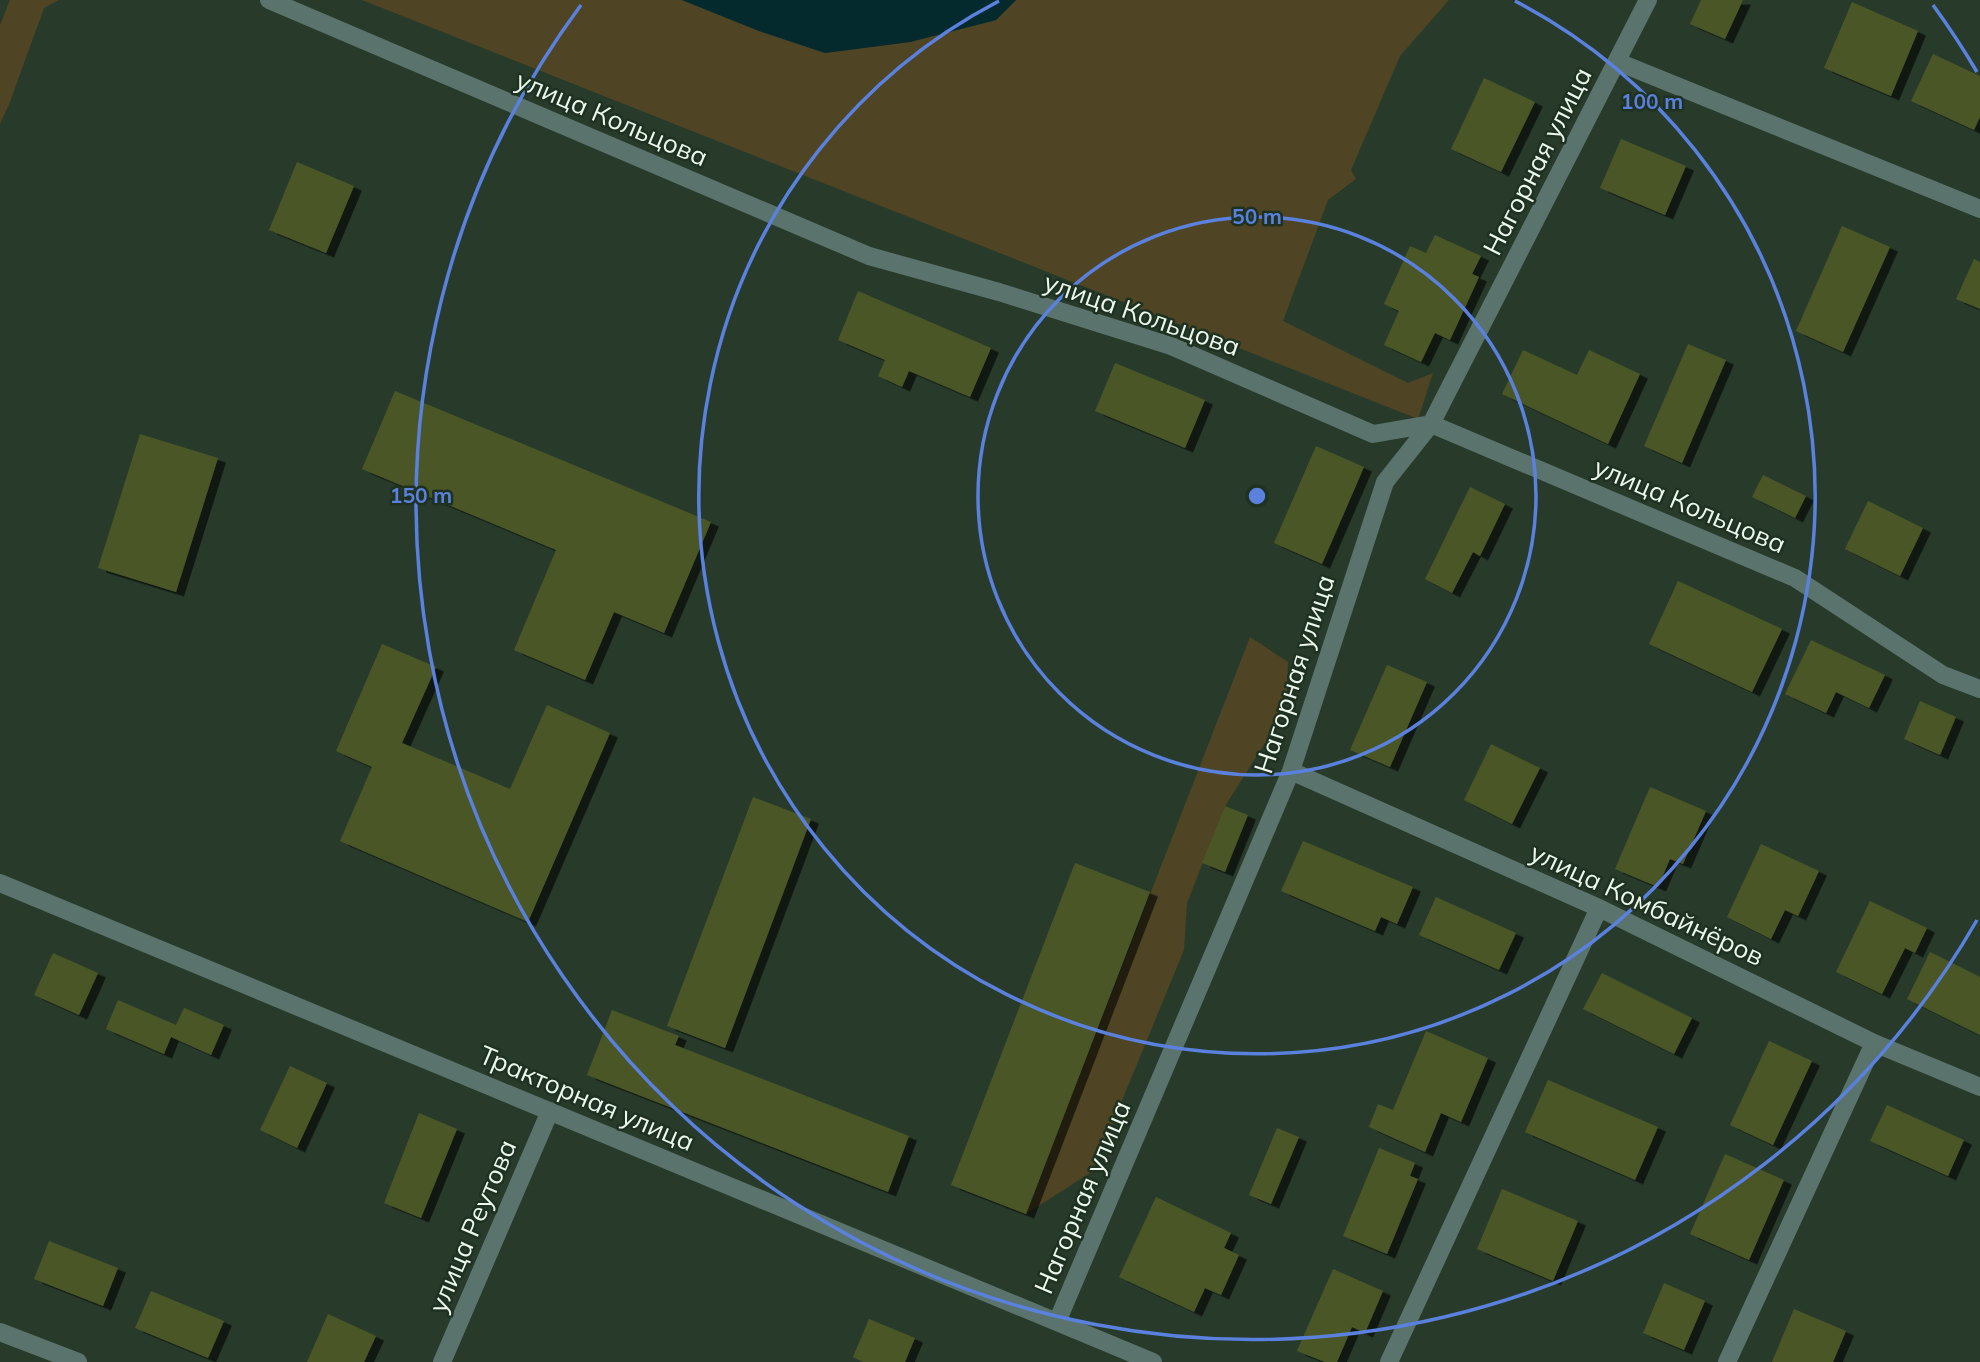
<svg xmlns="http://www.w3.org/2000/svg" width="1980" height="1362" font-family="Mulish,sans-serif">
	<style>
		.green { fill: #4f4524 }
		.water { fill: #042a2e }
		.building { fill: #4b5628; filter: url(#shadow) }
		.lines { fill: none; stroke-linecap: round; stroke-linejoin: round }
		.minor { stroke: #5a736c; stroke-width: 18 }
		.ring { fill: none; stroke: #5b81de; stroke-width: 3.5 }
		.labels { text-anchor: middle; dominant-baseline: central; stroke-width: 5; stroke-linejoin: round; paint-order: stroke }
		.street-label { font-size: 26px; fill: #ecf8ed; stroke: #1f3121 }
		.centre { fill: #5b81de; stroke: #1f3121; stroke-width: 3.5 }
		.ring-label { font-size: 21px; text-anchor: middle; font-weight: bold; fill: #5b81de; stroke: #1f3121; stroke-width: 5; stroke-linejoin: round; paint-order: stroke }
	</style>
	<defs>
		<filter id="shadow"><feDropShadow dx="8" dy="4.5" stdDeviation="0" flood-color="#0009"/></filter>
	</defs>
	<rect width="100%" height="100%" fill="#283b2b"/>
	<path class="green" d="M10 0H59L44 8 10 102 0 124V25Z
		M362 0H682L759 31 825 53 910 42 996 20 1016 0H1449L1400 56 1351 170 1356 179 1328 200 1283 321 1408 383 1433 373 1418 419Z
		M1250 637 1288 662 1287 692 1265 743 1225 806 1187 903 1184 950 1093 1171 1026 1214Z"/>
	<path class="water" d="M682 0H1016L996 20 910 42 825 53 759 31Z"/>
	<path class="building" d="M1701 0H1743L1725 39 1690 24Z
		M1852 2 1918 31 1891 96 1824 68Z
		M1933 54 1980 76V117L1974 130 1911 101Z
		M1484 78 1535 102 1501 172 1451 149Z
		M1621 139 1686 166 1665 215 1600 188Z
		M297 162 354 186 326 253 269 230Z
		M1842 226 1890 247 1843 352 1796 331Z
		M1435 235 1481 256 1472 274 1479 277 1450 340 1435 333 1421 362 1384 345 1399 311 1384 304 1410 246 1426 253Z
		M1974 259 1980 262V309L1956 299Z
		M858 291 991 348 970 397 909 371 902 387 878 376 885 360 838 340Z
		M1688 344 1726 360 1682 463 1644 446Z
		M1523 350 1577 375 1589 350 1640 374 1608 444 1502 394Z
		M1115 363 1205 400 1185 448 1095 411Z
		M395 391 711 522 664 633 614 612 585 680 514 650 556 550 362 469Z
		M140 434 218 458 176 592 98 568Z
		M1316 446 1364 467 1322 564 1274 543Z
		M1763 475 1806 496 1795 518 1752 497Z
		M1470 487 1505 504 1480 556 1473 552 1452 593 1425 579Z
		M1868 501 1923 528 1900 576 1845 549Z
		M1678 581 1782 629 1752 692 1649 644Z
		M1811 640 1885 675 1869 708 1836 692 1826 713 1785 694Z
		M382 644 436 667 402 743 510 789 547 705 610 733 528 922 340 841 372 767 336 751Z
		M1387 665 1427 682 1390 767 1350 750Z
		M1920 701 1956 717 1940 755 1904 739Z
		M1491 744 1540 768 1512 824 1464 800Z
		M1650 787 1706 811 1683 864 1670 859 1658 887 1615 869Z
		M753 797 811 819 725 1048 667 1026Z
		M1225 806 1248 815 1225 872 1202 863Z
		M1303 841 1413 887 1397 924 1381 917 1375 931 1281 891Z
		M1761 844 1819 871 1798 916 1785 910 1771 939 1727 917Z
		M1075 863 1150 892 1026 1214 951 1185Z
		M1436 897 1516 933 1499 970 1419 935Z
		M1870 901 1927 928 1915 953 1905 948 1882 994 1836 972Z
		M1930 952 1980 977V1035L1907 999Z
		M53 953 98 973 79 1015 34 995Z
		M1602 973 1692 1018 1674 1054 1583 1009Z
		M118 1000 176 1025 184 1008 224 1025 211 1055 171 1037 164 1054 106 1029Z
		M612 1010 679 1036 675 1045 909 1136 888 1192 587 1075Z
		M1426 1031 1488 1058 1461 1122 1441 1113 1425 1152 1369 1127 1378 1104 1393 1110Z
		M1769 1041 1812 1061 1773 1145 1730 1125Z
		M290 1066 327 1083 297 1148 260 1130Z
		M1548 1080 1658 1127 1635 1180 1525 1132Z
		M1887 1105 1964 1140 1948 1176 1870 1141Z
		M419 1113 457 1129 421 1218 384 1203Z
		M1277 1128 1299 1137 1271 1204 1249 1195Z
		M1379 1148 1415 1163 1410 1176 1418 1179 1387 1254 1343 1236Z
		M1725 1154 1784 1180 1749 1260 1690 1234Z
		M1502 1189 1578 1221 1553 1281 1477 1249Z
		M1156 1197 1231 1233 1224 1248 1239 1255 1221 1295 1205 1288 1194 1312 1119 1277Z
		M49 1241 118 1268 103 1306 34 1279Z
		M1333 1269 1383 1291 1365 1333 1352 1327 1337 1362H1325L1297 1351Z
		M1664 1283 1705 1301 1684 1350 1643 1333Z
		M151 1291 224 1321 208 1358 135 1328Z
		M1794 1309 1846 1331 1833 1362H1772Z
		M328 1314 376 1336 364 1362H307Z
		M869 1319 915 1338 905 1362H863L853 1357Z"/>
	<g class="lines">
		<path class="minor" d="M269 0 869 256 999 292 1171 346 1373 434 1431 424 1795 578 1943 675 1980 689
			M1618 62 1980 209
			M1291 771 1599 908 1874 1043 1980 1087
			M0 883 1153 1362
			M1057 1322 1291 771 1385 482 1431 424 1648 0
			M0 1332 78 1362
			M442 1362 550 1111
			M1389 1362 1599 908
			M1727 1362 1874 1043"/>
	</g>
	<g class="ring">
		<circle cx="1257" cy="496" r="279"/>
		<path d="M1515 1A558 558 0 1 1 999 1"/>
		<path d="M1977 920A836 836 0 1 1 581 5M1933 5A836 836 0 0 1 1977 72"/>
	</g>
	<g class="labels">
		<g class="street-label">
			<text transform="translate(612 118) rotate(23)">улица Кольцова</text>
			<text transform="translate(1537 161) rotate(-63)">Нагорная улица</text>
			<text transform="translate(1142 314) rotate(19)">улица Кольцова</text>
			<text transform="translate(1690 505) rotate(23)">улица Кольцова</text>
			<text transform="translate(1294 674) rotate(-72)">Нагорная улица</text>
			<text transform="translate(1647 904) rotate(25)">улица Комбайнёров</text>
			<text transform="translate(587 1098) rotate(23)">Тракторная улица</text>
			<text transform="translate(1082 1197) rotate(-67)">Нагорная улица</text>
			<text transform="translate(472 1226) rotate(-67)">улица Реутова</text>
		</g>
	</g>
	<circle cx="1257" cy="496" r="10" class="centre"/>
	<g class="ring-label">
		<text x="1652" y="109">100 m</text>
		<text x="1257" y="224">50 m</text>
		<text x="421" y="503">150 m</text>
	</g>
</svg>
